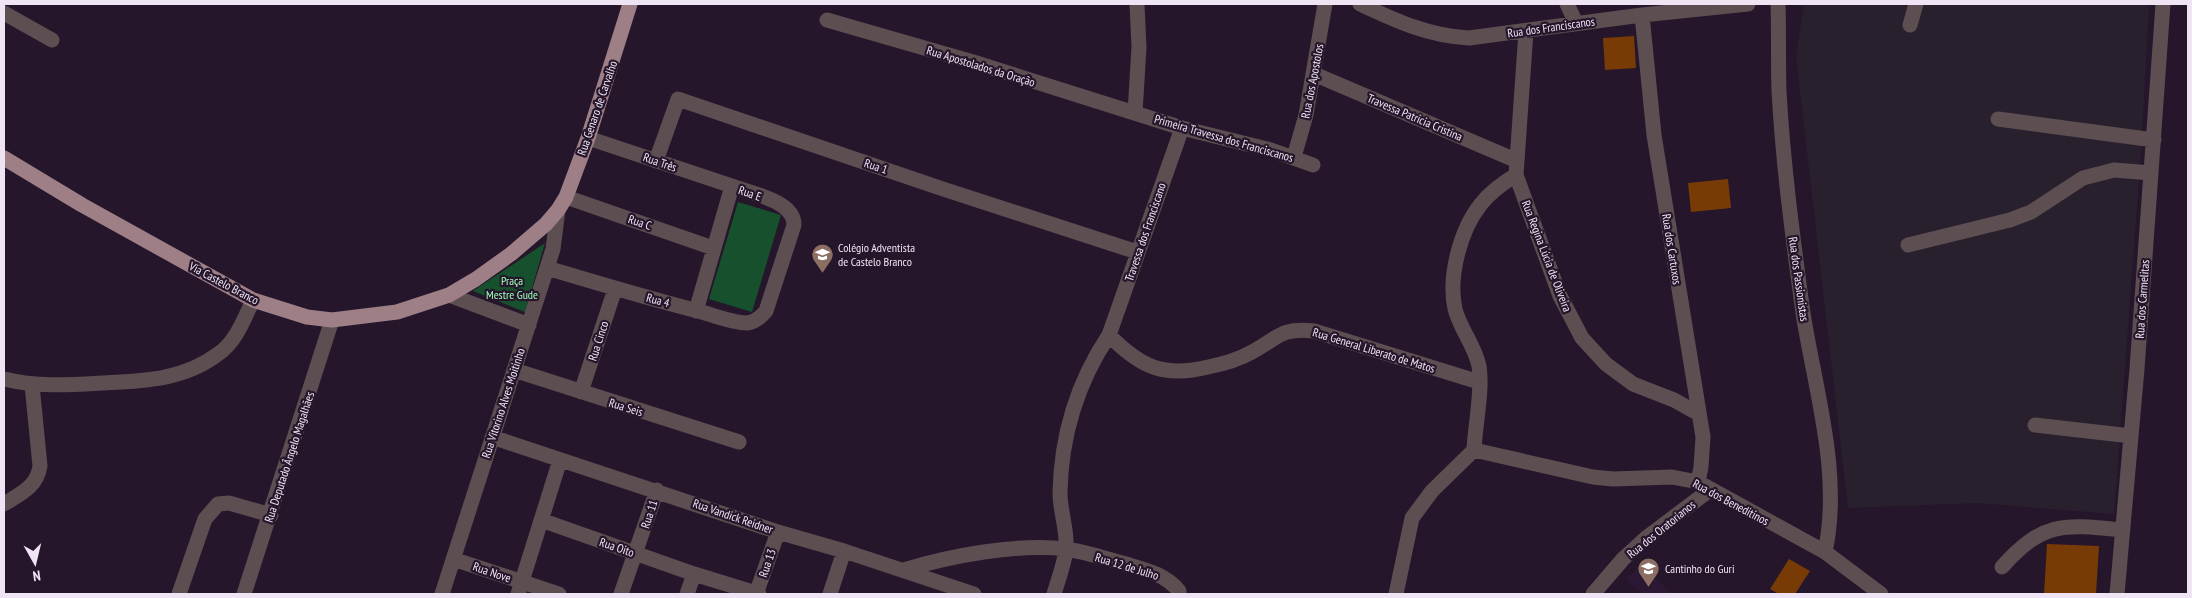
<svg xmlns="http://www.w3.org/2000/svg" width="2192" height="598" font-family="'PT Sans Narrow',sans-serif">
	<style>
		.built { fill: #2c1834 }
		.industrial { fill: #29202e }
		.green { fill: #17502c }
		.building { fill: #783b05 }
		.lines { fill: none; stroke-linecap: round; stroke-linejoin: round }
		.minor { stroke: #5d4e51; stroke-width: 15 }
		.major { stroke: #9e7f86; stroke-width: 15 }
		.labels { text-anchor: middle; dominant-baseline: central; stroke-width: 4.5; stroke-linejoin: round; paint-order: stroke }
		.street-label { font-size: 12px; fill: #eee4f3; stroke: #25162b }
		.poi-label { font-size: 12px; fill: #eee4f3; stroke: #25162b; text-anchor: start }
		.park-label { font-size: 12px; fill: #9dfeb8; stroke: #25162b }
	</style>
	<rect width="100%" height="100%" fill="#25162b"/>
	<path class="built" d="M1642 564 1671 594H1642L1626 579Z"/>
	<path class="industrial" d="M1804 4H2149L2141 153 2114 514 1977 503 1848 508 1796 56Z"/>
	<path class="green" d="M738 202 781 215 752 312 709 299Z
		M545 243 525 312 473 291Z"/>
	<path class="building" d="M1634 36 1636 68 1605 70 1603 38Z
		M1728 179 1731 208 1691 212 1688 183Z
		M2047 544 2099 546 2096 594H2044Z
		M1789 559 1810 571 1795 594H1779L1770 589Z"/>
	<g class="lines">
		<path class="minor" d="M1360 4C1396 21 1429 36 1469 38L1642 15 1748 4
			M1567 4 1576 23
			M1778 4C1779 33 1778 62 1779 91 1783 165 1793 239 1803 313 1815 390 1842 474 1825 552
			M4 13 52 40
			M1642 15 1654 135 1703 437 1701 467 1698 482
			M827 20 973 62 1182 128 1271 150 1313 165
			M1910 25 1916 4
			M1526 31 1516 175 1560 296 1582 338 1606 364 1633 384 1674 400 1699 414
			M1314 74 1515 160
			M1135 113 1139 47 1137 4
			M1998 119 2154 140
			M588 138 732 186
			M1294 157 1306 115 1325 4
			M656 161 678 99 943 189 1137 252
			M566 197 713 248
			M1908 245 2010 220 2031 212 2083 178 2114 170 2151 173
			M547 268C597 283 647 298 698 311 713 315 732 323 747 323 755 322 761 317 766 311L794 225C795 201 750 193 732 186L696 311
			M449 295 529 325
			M1109 335C1140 367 1164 378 1208 367 1223 364 1238 360 1252 352 1278 338 1281 327 1314 331L1479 382
			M514 370 739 442
			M4 379C38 387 67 385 102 383 143 381 184 380 218 354 236 342 244 319 253 300
			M581 392 615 289
			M2035 425 2131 436
			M492 437 778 532 844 551 974 594
			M1474 450 1593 477 1613 479 1672 477 1698 482 1825 552 1881 594
			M1474 450C1475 425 1483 389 1479 366 1475 346 1460 329 1455 309 1448 277 1460 230 1481 204 1490 192 1503 183 1516 175
			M4 504C20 494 37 487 40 466L32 385
			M541 520 694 574 759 594
			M453 559 559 594
			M2002 567C2043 521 2064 524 2122 530
			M904 570C949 556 1018 543 1066 549 1086 552 1107 559 1126 564 1146 570 1165 574 1179 591V594
			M179 594 205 519 218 504 229 503 271 515
			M244 594 332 320
			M442 594 553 249 558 210
			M518 594 560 460
			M621 594 657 490
			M687 594 694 574
			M756 594 778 532
			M830 594 844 551
			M1054 594C1058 580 1064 565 1066 550 1068 532 1060 512 1060 493 1061 436 1077 383 1109 335L1182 128
			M1396 594 1412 518 1432 491 1474 450
			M1593 594 1623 559 1646 538 1711 489
			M2117 594 2137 369 2163 4"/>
		<path class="major" d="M4 158 82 205 253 300 307 317 332 320 397 312 449 295 476 279 511 254 546 224 558 210 566 197 588 138 630 4"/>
	</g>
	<defs>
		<symbol id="school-pin" viewBox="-11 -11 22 30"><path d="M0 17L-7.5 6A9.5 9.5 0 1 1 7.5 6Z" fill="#8d6e63" stroke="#25162b"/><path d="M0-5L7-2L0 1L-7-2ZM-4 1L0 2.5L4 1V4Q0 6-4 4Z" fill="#fff"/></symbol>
	</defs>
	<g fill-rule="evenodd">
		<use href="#school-pin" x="810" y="242" width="25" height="34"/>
		<use href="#school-pin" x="1636" y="556" width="25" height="34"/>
	</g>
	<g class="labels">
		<g class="street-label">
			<text transform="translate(1551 27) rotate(-8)">Rua dos Franciscanos</text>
			<text transform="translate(981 66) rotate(17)">Rua Apostolados da Oração</text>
			<text transform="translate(1312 81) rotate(-79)">Rua dos Apostolos</text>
			<text transform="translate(597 108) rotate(-71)">Rua Genaro de Carvalho</text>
			<text transform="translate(1415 117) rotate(23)">Travessa Patricia Cristina</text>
			<text transform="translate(1224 138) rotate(16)">Primeira Travessa dos Franciscanos</text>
			<text transform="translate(660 162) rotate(19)">Rua Três</text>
			<text transform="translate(876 166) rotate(19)">Rua 1</text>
			<text transform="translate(750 193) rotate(19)">Rua E</text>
			<text transform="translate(640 222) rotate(19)">Rua C</text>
			<text transform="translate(1145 232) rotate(-71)">Travessa dos Franciscano</text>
			<text transform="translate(1672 249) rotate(81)">Rua dos Cartuxos</text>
			<text transform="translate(1547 256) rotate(69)">Rua Regina Lúcia de Oliveira</text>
			<text transform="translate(1799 279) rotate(82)">Rua dos Passionistas</text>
			<text transform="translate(224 283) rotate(28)">Via Castelo Branco</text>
			<text transform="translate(2142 299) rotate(-86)">Rua dos Carmelitas</text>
			<text transform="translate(658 300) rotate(15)">Rua 4</text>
			<text transform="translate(598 341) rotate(-72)">Rua Cinco</text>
			<text transform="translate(1374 350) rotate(17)">Rua General Liberato de Matos</text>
			<text transform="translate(503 403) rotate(-72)">Rua Vitorino Alves Moitinho</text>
			<text transform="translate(626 407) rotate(17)">Rua Seis</text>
			<text transform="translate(289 457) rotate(-72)">Rua Deputado Ângelo Magalhães</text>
			<text transform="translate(1731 502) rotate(28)">Rua dos Beneditinos</text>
			<text transform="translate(649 514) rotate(-72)">Rua 11</text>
			<text transform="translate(733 516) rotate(19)">Rua Vandick Reidner</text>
			<text transform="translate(1661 529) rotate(-39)">Rua dos Oratorianos</text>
			<text transform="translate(617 547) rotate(19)">Rua Oito</text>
			<text transform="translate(767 563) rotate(-71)">Rua 13</text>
			<text transform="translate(1127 566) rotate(17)">Rua 12 de Julho</text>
			<text transform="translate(492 572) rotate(19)">Rua Nove</text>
		</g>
		<g class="poi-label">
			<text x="838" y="247">Colégio Adventista<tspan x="838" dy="14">de Castelo Branco</tspan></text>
			<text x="1665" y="568">Cantinho do Guri</text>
		</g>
		<g class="park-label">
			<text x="512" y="280">Praça<tspan x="512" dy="14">Mestre Gude</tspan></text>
		</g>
	</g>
	<rect width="2192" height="598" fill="none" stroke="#eee4f3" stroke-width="10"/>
	<g transform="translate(35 563) rotate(172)" stroke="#25162b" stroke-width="4" paint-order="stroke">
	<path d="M0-4L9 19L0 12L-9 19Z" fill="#eee4f3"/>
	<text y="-8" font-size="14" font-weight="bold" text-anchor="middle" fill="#eee4f3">N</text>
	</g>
</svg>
